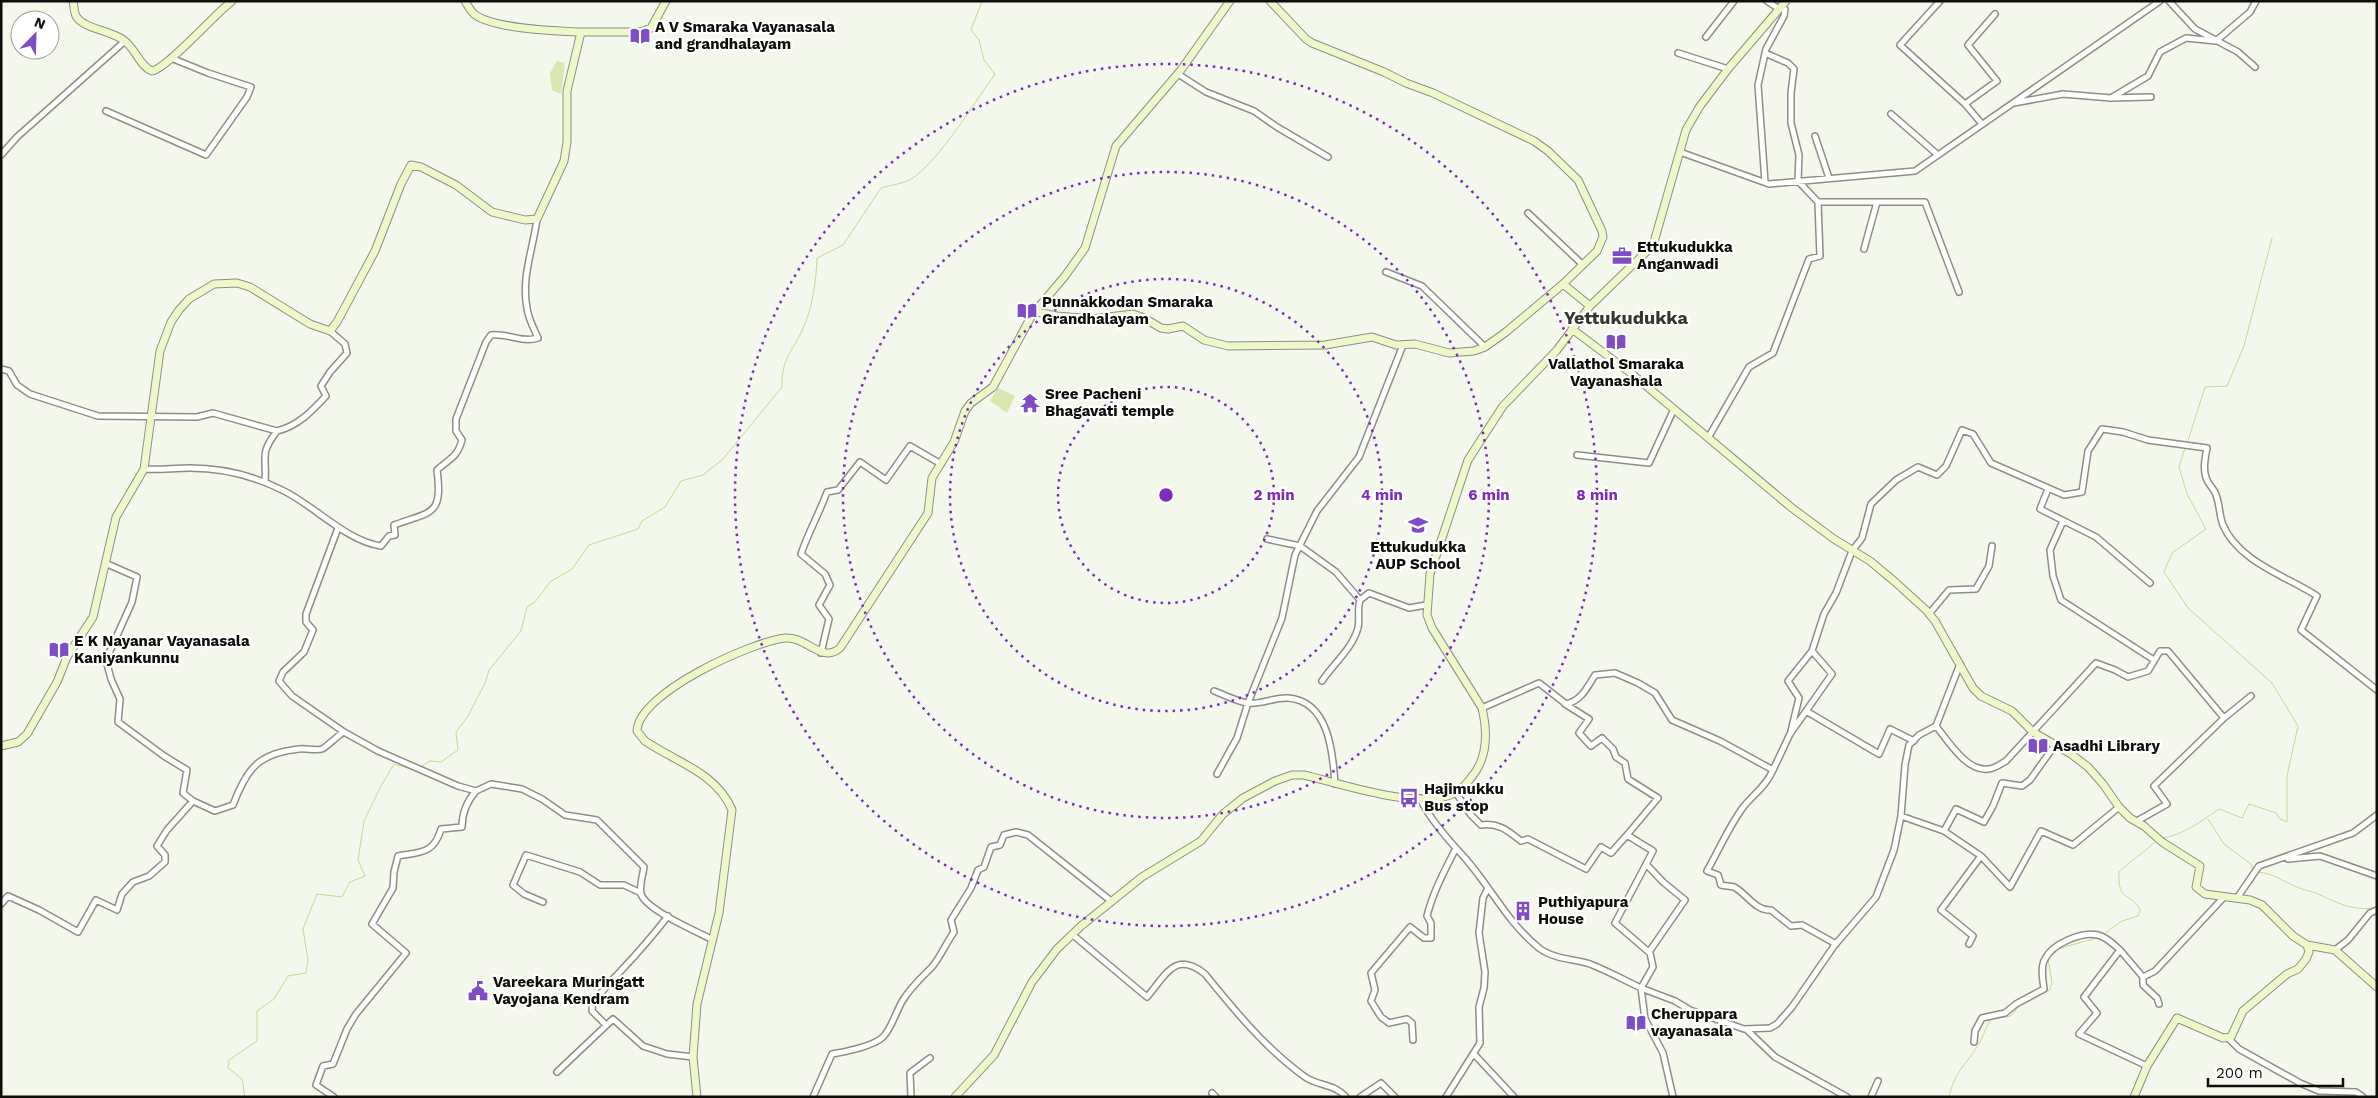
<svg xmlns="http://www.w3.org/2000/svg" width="2378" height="1098" font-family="'Work Sans',sans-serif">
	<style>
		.green { fill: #d9e6ae }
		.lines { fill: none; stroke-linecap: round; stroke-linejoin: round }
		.stream { stroke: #c8d98d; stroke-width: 1 }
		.street-casing { stroke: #8c8f85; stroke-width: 8 }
		.secondary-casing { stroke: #8c8f85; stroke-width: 9 }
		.street { stroke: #fff; stroke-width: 5 }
		.secondary { stroke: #eef7c8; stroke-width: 7 }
		.ring { fill: none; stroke: #7b2cbf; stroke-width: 2.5; stroke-dasharray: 2.5 5 }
		.labels { text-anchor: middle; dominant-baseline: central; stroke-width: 4.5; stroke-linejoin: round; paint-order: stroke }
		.poi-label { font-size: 15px; font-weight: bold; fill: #0d0e0a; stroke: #fff; text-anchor: start }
		.quarter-label { font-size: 18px; font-weight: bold; fill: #35372e; stroke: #fff }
		.centre { fill: #7b2cbf; stroke: #fff; stroke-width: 2.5 }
		.ring-label { font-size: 15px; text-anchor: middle; font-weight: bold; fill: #7b2cbf; stroke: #fff; stroke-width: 4.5; stroke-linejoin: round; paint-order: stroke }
	</style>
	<rect width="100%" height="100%" fill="#f4f7ec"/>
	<path class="green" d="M557 61 565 63 561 94 552 90 550 73Z
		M998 388 1015 396 1007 413 990 401Z"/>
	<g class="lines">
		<path class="stream" d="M2187 444 2205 387 2227 386 2244 346 2272 238
			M420 767 430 761 441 762 458 750 456 732 468 716 486 681 489 670 521 631 527 607 535 602 550 582 572 569 589 545 638 529 642 521 665 507 681 481 703 475 723 459 782 387C781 357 794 351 804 326 813 306 816 281 817 258L843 245 881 188C890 185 903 184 911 179 936 165 977 99 995 74L984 60 979 40 971 30 982 1
			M2208 819 2224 844 2251 864 2254 872
			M2162 838C2182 836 2203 820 2219 809L2242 818 2249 804 2276 813 2280 819 2287 822V776L2298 726 2272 683 2188 608 2164 572 2172 553 2206 529 2187 494 2179 467 2185 448
			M2258 872C2275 874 2282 881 2297 887 2303 890 2310 891 2316 893 2338 903 2351 911 2376 908
			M2104 934 2122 921 2138 916 2140 910C2132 892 2117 903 2119 872 2131 860 2144 853 2156 841
			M2057 949 2101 937
			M2028 1000 2050 990 2052 982 2048 959
			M245 1097 242 1079 228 1068 229 1060 257 1041V1011L274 999 288 976 306 973 308 960 303 929 317 894 342 897 350 882 365 876 358 860 364 821 380 788 394 764 414 770
			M1949 1097C1955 1071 1964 1067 1977 1047 1983 1038 1985 1028 1991 1019L2011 1016 2020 1005"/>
		<defs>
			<path id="street" d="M1767 1 1779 9
				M1940 1 1900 45 1965 104
				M2169 1 2195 29 2238 52 2255 67
				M1706 37 1734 1
				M1678 53 1728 69
				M1765 53 1788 63 1794 69 1791 93V123L1799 155 1798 181 1818 202H1925L1959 292
				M1178 74 1206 92 1254 111 1277 127 1328 157
				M2111 98 2148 76 2160 52 2186 38 2216 41 2250 12 2256 1
				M2014 103 2063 94 2111 98 2151 97
				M106 111 206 155 247 97 251 87 208 73 171 58
				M1891 114 1938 155
				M1982 124 1965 104 1997 81 1968 45 1995 14
				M1815 136 1829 178
				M1680 152 1769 184 1915 171 2160 1
				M1 155 17 137 125 41
				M1765 182 1758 85 1766 49 1784 16 1785 9 1781 7
				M1528 213 1583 265
				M1864 249 1877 202
				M1386 272 1422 286 1485 347
				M1 369 9 371 17 385 30 394 98 416 197 417 213 413 277 431
				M1708 438 1749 367 1773 353 1809 259 1820 256 1818 202
				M1577 455 1649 463 1674 409
				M144 469C159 470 174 468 190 468 221 468 254 476 282 490 314 505 346 541 381 546L389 536 395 535 394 525C432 511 443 516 437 470 450 458 457 458 462 440L456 431V419L486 342 491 335C507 333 522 343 538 338 534 329 528 318 527 308 521 278 533 249 537 219
				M265 482C267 455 259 455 277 431 298 426 312 411 326 396L321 386 330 372 347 353 345 344 330 331
				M2048 489 2040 509 2096 537 2150 583
				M2063 521 2050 550 2053 576 2061 600 2154 660
				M338 528 306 614V622L313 630 304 652 283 672 279 681 292 696 344 732
				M1267 539 1300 546 1336 572 1360 600 1369 593 1409 608 1426 605
				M1929 614 1949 590 1976 589 1989 566 1992 546
				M821 653 829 619 819 605 830 585 825 574 801 554C808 533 819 514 827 492L838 490 860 462 886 480 910 446 941 464
				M1322 681C1334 663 1352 649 1358 628 1360 619 1357 610 1360 600
				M1214 691C1225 695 1236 701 1247 703 1260 705 1275 697 1288 698 1329 701 1333 753 1335 784
				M1565 704 1589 719 1579 733 1591 746 1602 738 1613 749 1616 757 1625 763 1628 779 1658 798 1627 835
				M1482 708 1539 683 1566 704C1581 701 1587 688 1595 675L1615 673 1638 683 1655 693 1672 720 1720 741 1773 770 1790 734 1832 674 1812 651 1824 614 1836 593 1852 551 1862 538 1871 504 1896 480 1918 467 1937 475 1946 466 1962 430 1973 434 1991 463 2064 495 2082 492 2088 451 2102 429 2123 432 2148 440 2207 448C2205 459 2202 471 2208 482 2210 486 2215 490 2216 495 2220 505 2219 515 2223 525 2238 561 2286 576 2317 596L2301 630 2377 690
				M1806 711 1879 754 1890 729 1914 741
				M1936 726C1948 741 1967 772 1988 769 1994 769 2001 764 2006 761L2096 663 2115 670 2128 677 2148 671 2160 651H2168L2224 718 2251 696
				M1791 731 1799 698 1788 681 1812 651
				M1773 770C1767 785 1754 794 1744 806 1729 826 1719 850 1707 871L1718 875 1721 885C1725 886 1730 886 1734 887 1745 892 1755 911 1771 910L1791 926 1802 925 1836 944
				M1217 774 1237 738 1248 703 1282 618 1295 555 1317 511 1359 457 1403 345
				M1420 798C1428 817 1451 843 1465 858 1492 889 1507 922 1539 948 1553 959 1574 959 1590 964 1608 971 1624 980 1641 988L1653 967 1650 953 1615 923 1653 851 1627 835 1611 853 1601 847 1586 869 1528 839 1521 841C1508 831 1498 822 1481 825L1471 815 1456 793
				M193 801 215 811 233 805C247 768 259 753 299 749 306 748 316 751 322 749 327 747 338 735 344 732L378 751 458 786 476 791 491 784 522 789 542 799 565 815 597 820 644 867C643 874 639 887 641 894 646 910 698 932 713 940
				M1901 816 1944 831 1956 809 1984 822 1993 806 2002 783 2022 786 2030 780 2055 745
				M2137 821 2167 804 2154 786 2224 718
				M1944 831 1981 856 1941 910 1973 936 1969 944
				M1981 856 2010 887 2041 831 2073 845 2119 807
				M2288 859 2320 856 2377 876
				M1646 864 1663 882 1685 900 1649 952
				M2237 898 2259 866 2353 833 2377 815
				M543 902 524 894 513 885 526 855 580 872 600 885H624L641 893
				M1 904 8 896 39 910 78 932 96 900 117 910 122 894 133 882 149 876 165 862V855L157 846 167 830 193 801 183 793 187 770 164 756 118 722 120 699 111 679 106 660 132 602 137 577 105 563
				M1073 935 1147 997C1166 975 1175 950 1205 974 1235 1011 1266 1049 1305 1077 1318 1086 1335 1084 1346 1097
				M2335 950 2348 940 2370 913 2377 910
				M2143 977V985L2157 998 2159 1004
				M606 1025 592 1011 593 1000C603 993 608 983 617 975 635 956 652 937 668 916
				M1747 1030 1775 1057 1847 1097
				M2228 1038 2239 1049 2300 1083 2319 1091 2356 1092 2363 1097
				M1413 1040 1412 1023 1407 1019 1389 1023 1381 1017 1371 1001 1375 990 1371 973 1410 927 1424 938H1431V923L1427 916C1433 892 1444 872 1455 850
				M1974 1042 1975 1031 1982 1018 2005 1013 2016 1004 2044 989C2043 980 2040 967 2045 959 2052 944 2082 931 2098 935 2107 937 2114 945 2120 950
				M1474 1054 1514 1097
				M2147 1066 2079 1034 2097 1013 2084 997 2120 950 2143 977 2155 971 2224 897
				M557 1072 613 1019 643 1046 667 1054 693 1057
				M1212 1093 1216 1097
				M334 1097 316 1085 323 1066 333 1064 347 1029 356 1014 406 953 372 924 393 888 394 872 398 856C420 852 434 854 441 829L462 827C462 814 467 801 476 791
				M813 1097 832 1054C845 1052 874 1046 883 1037 892 1028 896 1011 903 1000 911 987 921 978 931 968 939 960 946 943 954 932L951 920 971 888 978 870 984 867 991 847 1000 845 1004 835 1016 832 1028 835 1111 901
				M911 1097 910 1073 930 1058
				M1360 1097 1381 1083 1395 1097
				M1446 1097 1480 1043 1479 1007 1484 988 1485 972 1479 933 1483 898 1488 888
				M1673 1097 1663 1053 1645 1019 1641 988 1675 1001 1690 1010 1744 1029 1770 1028 1777 1024 1792 1007 1834 946 1876 897 1894 850 1901 816 1905 765 1909 745 1919 735 1936 726 1960 664
				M1871 1097 1878 1081"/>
			<path id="secondary" d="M73 1C74 6 74 12 76 16 84 30 114 30 127 43 136 51 141 67 152 71 168 67 214 15 232 1
				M465 1C468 6 470 10 474 14 493 29 556 31 581 32
				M1563 284 1590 306
				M1037 312 1057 316 1092 319 1133 314 1144 318 1161 328 1168 329 1183 326 1204 340 1228 346 1325 345 1372 337 1396 345 1415 344 1449 353 1474 351 1485 347 1506 332 1563 284 1597 251 1603 237 1602 231 1578 180 1548 151 1534 141 1433 93 1406 83 1384 72 1312 43 1306 39 1270 1
				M1572 329 1632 374 1792 508 1834 539 1870 561 1894 581 1926 610 1935 621 1973 688 1981 696 2012 711 2033 732 2071 754 2088 767 2103 784 2119 807 2130 818 2144 826 2162 842 2200 866 2196 887 2205 894 2250 900 2262 905 2293 936 2307 945 2335 950 2377 987
				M1 746 18 742 27 734 57 682 67 657 93 617 116 517 144 469 160 351 171 322 179 310 189 299 214 284 237 283 250 287 310 324 330 331 337 322 375 251 401 184 411 165 421 167 456 185 492 212 525 220 537 219 564 161 567 142V91L581 32H641L651 28 666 1
				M697 1097 693 1057 697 1004 719 913 732 810C717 773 676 762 645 741L637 731C638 693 751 642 785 638 806 636 822 664 840 648L928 513 932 478 954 442 965 411 971 403 993 387 1032 315 1065 276 1085 248 1116 146 1181 70 1230 1
				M955 1097 994 1055 1032 982 1057 949 1081 926 1142 877 1201 841 1223 814 1243 798 1275 781 1292 775H1304C1342 784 1419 811 1455 793 1464 789 1470 779 1476 771 1488 752 1487 729 1482 708L1432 628 1427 615 1430 574 1468 460 1503 406 1557 350 1590 306 1647 251 1654 242 1686 130 1700 106 1728 69 1786 1
				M2134 1097 2147 1066 2177 1018 2223 1038 2231 1037 2243 1011 2287 974 2298 969 2306 959 2309 952 2307 945"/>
		</defs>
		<use href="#street" class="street-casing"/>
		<use href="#secondary" class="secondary-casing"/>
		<use href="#street" class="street"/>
		<use href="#secondary" class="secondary"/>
	</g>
	<g class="ring">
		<circle cx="1166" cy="495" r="108"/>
		<circle cx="1166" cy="495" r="216"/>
		<circle cx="1166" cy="495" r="323"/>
		<circle cx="1166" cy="495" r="431"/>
	</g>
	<defs>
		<symbol id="library-bare" viewBox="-9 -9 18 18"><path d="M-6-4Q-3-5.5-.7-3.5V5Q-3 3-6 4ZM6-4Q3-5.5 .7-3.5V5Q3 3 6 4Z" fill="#7e4dc6" stroke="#fff" stroke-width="2.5" paint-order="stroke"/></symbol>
		<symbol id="office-bare" viewBox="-9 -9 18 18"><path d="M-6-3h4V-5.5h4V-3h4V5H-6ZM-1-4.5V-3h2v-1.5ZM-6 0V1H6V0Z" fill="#7e4dc6" stroke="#fff" stroke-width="2.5" paint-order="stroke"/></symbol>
		<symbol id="temple-bare" viewBox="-9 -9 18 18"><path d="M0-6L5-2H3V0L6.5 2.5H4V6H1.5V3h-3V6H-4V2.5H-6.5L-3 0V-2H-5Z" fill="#7e4dc6" stroke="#fff" stroke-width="2.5" paint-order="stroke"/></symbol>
		<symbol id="school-bare" viewBox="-9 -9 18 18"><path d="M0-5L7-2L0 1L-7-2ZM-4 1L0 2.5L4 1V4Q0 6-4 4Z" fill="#7e4dc6" stroke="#fff" stroke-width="2.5" paint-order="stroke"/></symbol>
		<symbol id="bus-bare" viewBox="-9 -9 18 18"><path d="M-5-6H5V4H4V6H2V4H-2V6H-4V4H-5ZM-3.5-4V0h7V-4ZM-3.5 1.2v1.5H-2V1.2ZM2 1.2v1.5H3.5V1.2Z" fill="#7e4dc6" stroke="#fff" stroke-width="2.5" paint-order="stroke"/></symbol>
		<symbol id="building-bare" viewBox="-9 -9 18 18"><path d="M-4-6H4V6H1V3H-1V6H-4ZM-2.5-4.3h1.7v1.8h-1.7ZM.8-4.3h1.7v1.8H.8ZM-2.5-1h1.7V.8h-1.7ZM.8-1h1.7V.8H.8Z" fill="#7e4dc6" stroke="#fff" stroke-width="2.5" paint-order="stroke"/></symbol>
		<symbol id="civic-bare" viewBox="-9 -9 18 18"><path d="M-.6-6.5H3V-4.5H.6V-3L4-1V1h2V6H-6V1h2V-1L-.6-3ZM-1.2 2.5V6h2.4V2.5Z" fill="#7e4dc6" stroke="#fff" stroke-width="2.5" paint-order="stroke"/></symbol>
	</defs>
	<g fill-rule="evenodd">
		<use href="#library-bare" x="626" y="22" width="28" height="28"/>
		<use href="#office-bare" x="1608" y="242" width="28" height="28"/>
		<use href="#library-bare" x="1013" y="297" width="28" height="28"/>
		<use href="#library-bare" x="1602" y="328" width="28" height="28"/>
		<use href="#temple-bare" x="1016" y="389" width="28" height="28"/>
		<use href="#school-bare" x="1404" y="511" width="28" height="28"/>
		<use href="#library-bare" x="45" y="636" width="28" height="28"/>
		<use href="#library-bare" x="2024" y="732" width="28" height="28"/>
		<use href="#bus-bare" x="1395" y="784" width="28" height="28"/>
		<use href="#building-bare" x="1509" y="897" width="28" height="28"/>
		<use href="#civic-bare" x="464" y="977" width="28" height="28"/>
		<use href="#library-bare" x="1622" y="1009" width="28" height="28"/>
	</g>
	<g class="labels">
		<g class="poi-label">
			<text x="655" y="27">A V Smaraka Vayanasala<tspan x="655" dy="17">and grandhalayam</tspan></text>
			<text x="1637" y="247">Ettukudukka<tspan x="1637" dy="17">Anganwadi</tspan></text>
			<text x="1042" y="302">Punnakkodan Smaraka<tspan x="1042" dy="17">Grandhalayam</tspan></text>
			<text x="1616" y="364" text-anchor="middle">Vallathol Smaraka<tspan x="1616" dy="17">Vayanashala</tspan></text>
			<text x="1045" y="394">Sree Pacheni<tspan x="1045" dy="17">Bhagavati temple</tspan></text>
			<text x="1418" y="547" text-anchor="middle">Ettukudukka<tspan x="1418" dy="17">AUP School</tspan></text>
			<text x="74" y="641">E K Nayanar Vayanasala<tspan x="74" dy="17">Kaniyankunnu</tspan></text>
			<text x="2053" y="746">Asadhi Library</text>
			<text x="1424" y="789">Hajimukku<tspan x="1424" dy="17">Bus stop</tspan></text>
			<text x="1538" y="902">Puthiyapura<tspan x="1538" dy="17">House</tspan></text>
			<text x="493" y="982">Vareekara Muringatt<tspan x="493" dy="17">Vayojana Kendram</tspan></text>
			<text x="1651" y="1014">Cheruppara<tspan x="1651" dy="17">vayanasala</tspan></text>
		</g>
		<g class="quarter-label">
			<text x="1626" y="317">Yettukudukka</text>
		</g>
	</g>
	<circle cx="1166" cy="495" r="8" class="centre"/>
	<g class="ring-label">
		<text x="1274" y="500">2 min</text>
		<text x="1382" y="500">4 min</text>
		<text x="1489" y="500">6 min</text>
		<text x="1597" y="500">8 min</text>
	</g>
	<rect width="2378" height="1098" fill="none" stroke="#0d0e0a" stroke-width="5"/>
	<g transform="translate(35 35) rotate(23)"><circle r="24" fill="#ffffff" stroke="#9e9f9d"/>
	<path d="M0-4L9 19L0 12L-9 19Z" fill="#7e4dc6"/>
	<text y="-8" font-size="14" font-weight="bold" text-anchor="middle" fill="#0d0e0a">N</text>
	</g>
	<path d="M2208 1078v8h135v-8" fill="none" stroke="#0d0e0a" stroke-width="2.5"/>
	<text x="2216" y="1078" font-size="15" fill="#0d0e0a" stroke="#ffffff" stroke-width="4" paint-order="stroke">200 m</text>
</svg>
